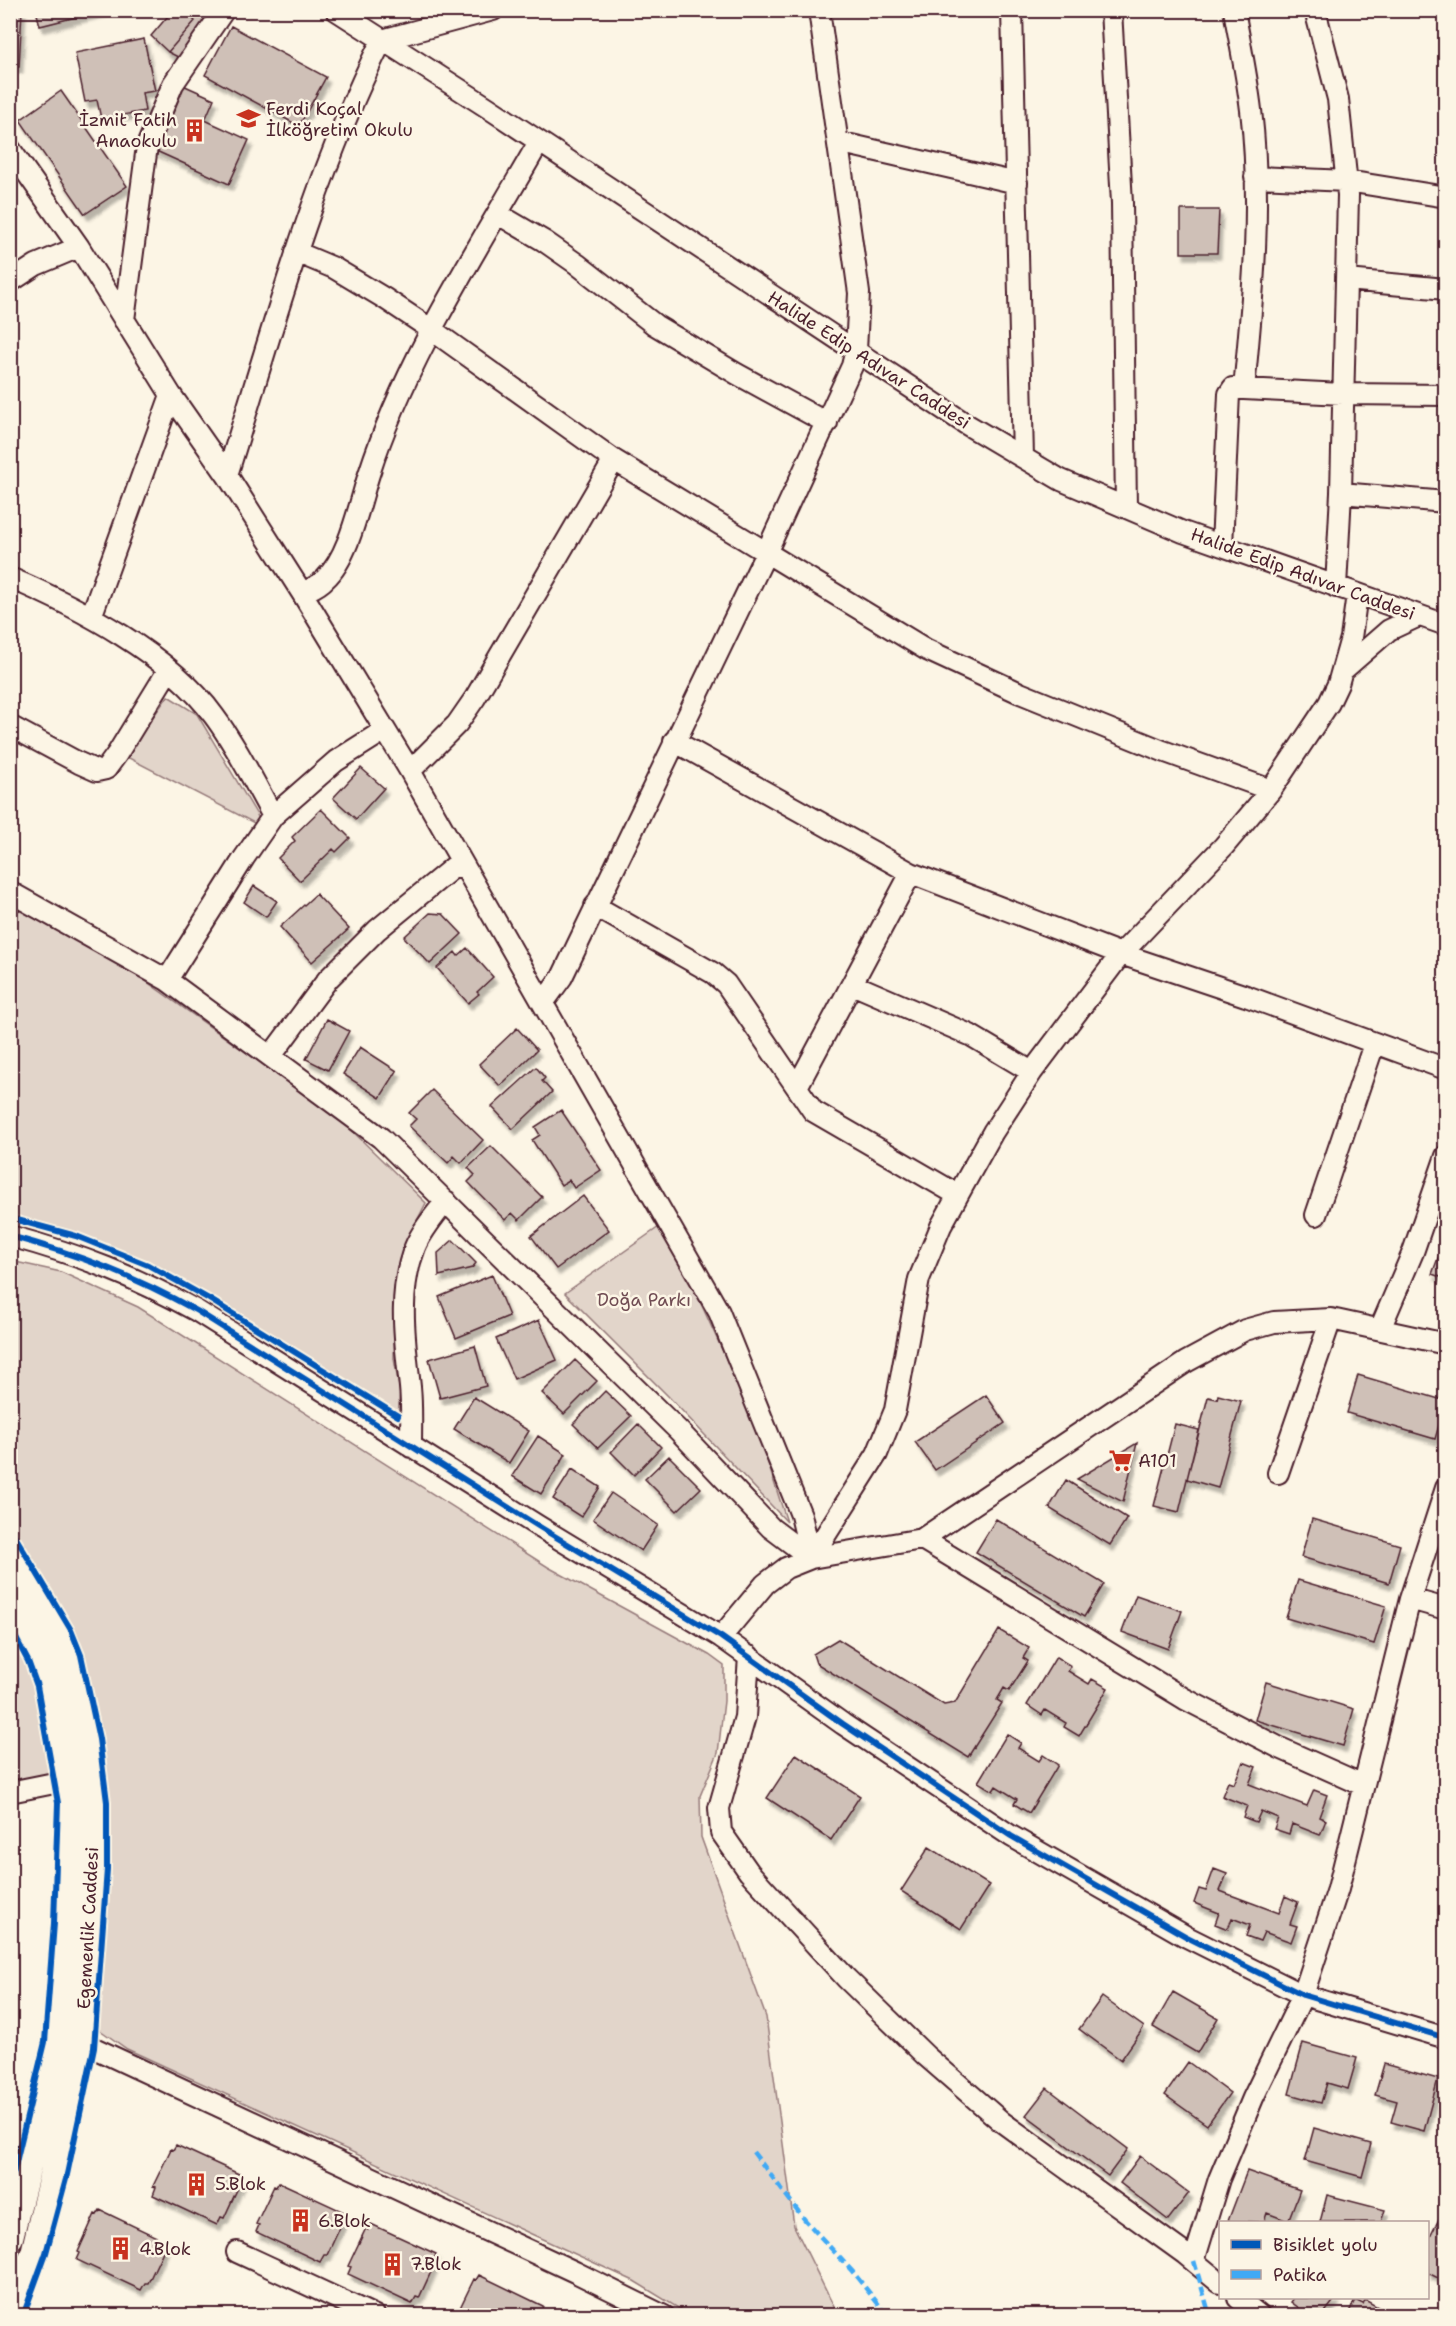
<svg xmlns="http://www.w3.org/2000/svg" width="1456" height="2326" font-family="'Shantell Sans',sans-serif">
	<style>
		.green { fill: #e2d5ca; stroke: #967a7a; stroke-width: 1.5 }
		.building { fill: #cfc0b7; stroke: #4a1f2b; stroke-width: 1.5; filter: url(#shadow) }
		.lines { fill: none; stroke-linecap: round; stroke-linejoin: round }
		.minor-casing { stroke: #4a1f2b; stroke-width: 24 }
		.major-casing { stroke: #4a1f2b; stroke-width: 30 }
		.minor { stroke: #fcf5e5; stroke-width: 20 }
		.major { stroke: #fcf5e5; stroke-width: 26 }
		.quiet { stroke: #3fa9f5; stroke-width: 4.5; stroke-dasharray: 9 4.5; stroke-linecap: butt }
		.cycleway-casing { stroke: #fcf5e5; stroke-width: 10 }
		.cycleway { stroke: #0057b8; stroke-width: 6 }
		.labels { text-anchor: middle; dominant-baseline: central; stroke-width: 5; stroke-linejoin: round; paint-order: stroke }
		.poi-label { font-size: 18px; fill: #4a1f2b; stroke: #fcf5e5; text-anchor: start }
		.street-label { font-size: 18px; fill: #4a1f2b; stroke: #fcf5e5 }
		.park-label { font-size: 18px; fill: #704c53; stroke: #fcf5e5 }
	</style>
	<defs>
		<filter id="shadow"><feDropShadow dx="3.5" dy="6" stdDeviation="1.5" flood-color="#0004"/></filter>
	</defs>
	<rect width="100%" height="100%" fill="#fcf5e5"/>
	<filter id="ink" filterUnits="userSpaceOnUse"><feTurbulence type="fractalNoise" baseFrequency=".0167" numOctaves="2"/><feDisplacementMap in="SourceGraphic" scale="12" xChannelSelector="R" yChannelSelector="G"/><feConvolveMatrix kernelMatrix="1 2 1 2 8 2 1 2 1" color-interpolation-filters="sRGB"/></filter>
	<g filter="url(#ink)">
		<path class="green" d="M168 696 197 714 260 820 258 825 125 756Z
			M10 904 140 977 341 1120 426 1203 407 1240 395 1300 394 1359 400 1392 398 1416 209 1299 148 1265 76 1236 11 1218Z
			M659 1227 687 1273 754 1420 787 1522 669 1397 565 1293Z
			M11 1261 61 1272 138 1307 548 1567 709 1655 724 1666V1701L718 1753 700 1796 701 1837 766 2017 794 2226 838 2315H686L680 2309 634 2281 127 2049 97 2028 107 1869V1802L104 1775 81 1655 71 1630 11 1528Z
			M22 1649 37 1686 54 1774 11 1783V1651Z"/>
		<path class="building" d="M10 10H22L19 67H10Z
			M36 10H104L40 26Z
			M173 10H184L195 21 168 52 151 36Z
			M184 10H203L211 19 184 60 168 52 195 21Z
			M231 26 326 77 299 126 205 75Z
			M144 39 155 91 142 93 145 111 101 119 97 100 85 102 75 53Z
			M183 85 214 99 205 120 249 140 229 184 154 150Z
			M61 91 127 186 85 214 20 120Z
			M1181 210H1219L1217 253H1181Z
			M361 768 384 788 356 819 333 798Z
			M321 809 350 838 336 852 333 849 300 881 278 858 295 841 292 837Z
			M254 886 277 901 266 917 244 902Z
			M316 894 349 929 312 962 280 927Z
			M430 913 443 914 462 934 430 964 404 937Z
			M467 948 493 977 477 992 479 994 468 1003 437 968 455 952 458 956Z
			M327 1019 349 1031 328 1070 306 1059Z
			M517 1028 537 1050 500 1086 479 1064Z
			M360 1047 397 1071 380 1098 343 1074Z
			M536 1067 545 1078 542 1081 552 1092 513 1129 492 1107Z
			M432 1090 483 1140 461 1163 454 1156 448 1163 409 1126 416 1119 409 1113Z
			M561 1110 601 1170 574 1188 569 1180 561 1185 532 1140 540 1135 535 1127Z
			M491 1146 542 1197 519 1220 512 1213 505 1220 468 1182 475 1175 468 1168Z
			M583 1196 609 1230 556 1269 531 1236Z
			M1446 1237V1279L1432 1274Z
			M453 1240 476 1263 472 1268 439 1276 438 1253Z
			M492 1275 509 1316 456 1338 439 1297Z
			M539 1320 557 1360 514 1379 496 1339Z
			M475 1346 486 1386 440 1398 429 1359Z
			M575 1360 597 1381 564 1414 542 1393Z
			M1358 1375 1446 1401 1435 1439 1347 1413Z
			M605 1391 631 1416 598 1448 573 1424Z
			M986 1395 1005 1423 935 1470 915 1442Z
			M1218 1395 1241 1401 1218 1488 1187 1479 1208 1397 1217 1399Z
			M474 1397 529 1431 509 1463 454 1429Z
			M638 1424 661 1447 634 1475 611 1452Z
			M1175 1424 1199 1430 1179 1512 1154 1506Z
			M538 1436 566 1454 541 1494 512 1476Z
			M1137 1443 1123 1502 1077 1479Z
			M669 1456 701 1488 677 1511 645 1479Z
			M572 1469 600 1487 581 1517 553 1499Z
			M1066 1480 1127 1518 1110 1545 1049 1508Z
			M611 1493 658 1525 641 1551 593 1519Z
			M996 1519 1104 1584 1084 1617 976 1552Z
			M1312 1519 1400 1545 1389 1583 1301 1557Z
			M1298 1580 1386 1606 1374 1644 1286 1618Z
			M1136 1595 1182 1611 1168 1649 1122 1632Z
			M999 1630 1029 1648 1023 1658 1028 1661 1009 1691 1004 1688 997 1700 1002 1703 968 1757 816 1663 813 1654 838 1639 944 1705 955 1703Z
			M1056 1657 1071 1666 1068 1671 1089 1684 1092 1679 1108 1688 1079 1736 1064 1727 1066 1723 1045 1710 1042 1715 1027 1705Z
			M1266 1682 1354 1709 1343 1746 1255 1720Z
			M1007 1734 1021 1743 1018 1748 1039 1761 1043 1755 1058 1765 1029 1813 1014 1804 1017 1799 996 1786 993 1791 978 1782Z
			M796 1754 860 1796 831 1840 767 1798Z
			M1243 1762 1256 1767 1249 1784 1307 1806 1314 1790 1327 1795 1319 1817 1326 1820 1320 1835 1292 1824 1289 1834 1274 1829 1278 1818 1261 1811 1256 1822 1243 1817 1247 1806 1222 1796 1228 1782 1234 1784Z
			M929 1847 989 1885 961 1929 901 1891Z
			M1214 1869 1227 1874 1220 1891 1279 1913 1285 1896 1298 1902 1290 1924 1297 1926 1291 1942 1264 1932 1260 1941 1246 1936 1250 1925 1232 1918 1228 1929 1215 1924 1219 1913 1194 1903 1199 1889 1206 1891Z
			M1173 1992 1218 2018 1197 2053 1153 2027Z
			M1102 1997 1144 2027 1121 2060 1079 2029Z
			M1303 2043 1357 2058 1348 2089 1327 2083 1321 2103 1289 2094Z
			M1188 2062 1230 2093 1207 2125 1165 2095Z
			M1384 2064 1438 2079 1424 2131 1391 2122 1397 2101 1375 2095Z
			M1047 2088 1128 2149 1108 2176 1026 2115Z
			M1314 2128 1371 2144 1362 2177 1305 2161Z
			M176 2145 241 2175 239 2180 241 2181 224 2218 221 2217 217 2225 153 2195 156 2187 153 2186 171 2149 173 2150Z
			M1140 2156 1189 2193 1168 2220 1120 2183Z
			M1247 2171 1300 2190 1288 2221 1267 2213 1264 2222 1228 2221Z
			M279 2182 344 2212 341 2218 344 2219 327 2255H324L320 2262 256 2232 259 2225 256 2224 274 2186 276 2187Z
			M1327 2195 1385 2210 1381 2222H1320Z
			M100 2210 165 2241 163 2246 165 2247 148 2283H145L141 2290 77 2260 80 2253 78 2252 95 2214 97 2215Z
			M1439 2219 1446 2222V2282L1428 2273V2241Z
			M371 2224 436 2254 434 2260 436 2261 419 2298 416 2297 412 2304 348 2274 351 2267 348 2266 366 2228 368 2230Z
			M479 2275 543 2306 541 2312 543 2313 542 2316H456L474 2279 476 2280Z
			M1294 2298H1336L1322 2316H1310L1291 2302Z
			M1355 2300 1363 2304 1365 2300 1394 2316H1347Z"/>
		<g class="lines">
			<defs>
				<path id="minor" d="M336 10 487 107 966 424 1061 480 1183 532 1446 625
					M1012 10 1023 457
					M1111 10 1122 203 1126 507
					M1234 10C1240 43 1247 77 1251 110 1262 203 1253 296 1244 389L1343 394 1446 395
					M1315 10 1338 99 1348 195 1341 493 1336 587
					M838 142 1017 183
					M10 149 79 247 171 395 227 475 302 593 410 771 719 1312 801 1515 811 1558
					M1255 177 1347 181 1446 197
					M498 214 544 241 577 264 655 325 737 374 827 423
					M296 252 334 268 384 298 432 330 614 460 927 650 1020 693 1163 751 1271 790
					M1347 280 1446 289
					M10 282 36 265 79 247
					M124 320 147 146 173 84 224 10
					M227 475C273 328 313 178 382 40L493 10
					M1341 493 1446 502
					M1222 546 1229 394 1233 388 1244 389
					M10 578C79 607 170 655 214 716 237 747 254 782 273 816
					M302 593C310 589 319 586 325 579 349 557 359 505 369 474 407 356 478 249 539 142
					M91 617 171 395
					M1342 671 1389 630 1419 616
					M10 726 79 763 97 771 106 769 117 754 169 669
					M674 741 911 873 1121 954 1246 996 1446 1069
					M410 771 457 724 475 698 614 460
					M10 892 167 980 381 1138 679 1431 771 1528 811 1558
					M595 906 713 973 726 984 813 1111 958 1195
					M167 980 244 858 273 816 336 761 385 730
					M852 984 970 1035 1032 1072
					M543 1003 562 977 766 553 852 366 856 350 859 293 819 10
					M271 1056 328 979 377 930 461 861
					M797 1087 911 873
					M1316 1215 1374 1044
					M10 1236C80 1255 134 1276 197 1311L538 1526 721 1637 843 1724 1011 1836 1187 1937 1303 1995 1446 2038
					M1380 1329 1413 1252 1446 1156
					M411 1447C411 1427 412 1407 410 1387 405 1341 397 1292 415 1247 422 1230 435 1215 446 1201
					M1278 1473 1331 1319
					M922 1539 1185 1699 1280 1748 1363 1785
					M811 1558 877 1454 895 1410 919 1279 941 1226 958 1195 993 1132 1032 1072 1121 954 1224 846 1271 790 1329 703 1338 684 1351 638 1357 594
					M1410 1599 1446 1609
					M721 1637 765 1584 786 1568 811 1558 922 1539 1186 1362 1245 1330 1274 1322 1331 1319 1446 1344
					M10 1642 30 1635
					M749 1656 745 1717 719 1808 721 1832 749 1872 846 1978 926 2056 1002 2122 1185 2254 1220 2283
					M10 1792 69 1780
					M81 2042 575 2272 664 2316
					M237 2252 375 2316
					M1194 2261 1219 2179 1253 2098 1303 1995 1338 1889 1410 1599 1446 1488
					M1238 2298 1260 2316"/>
				<path id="major" d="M10 1551 56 1632 74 1681 84 1722 90 1767 94 1847 82 2027 76 2076 34 2253 10 2312
					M10 1599C43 1652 65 1719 69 1781 75 1866 63 1953 58 2037L55 2058 10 2237"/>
			</defs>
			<use href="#minor" class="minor-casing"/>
			<use href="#major" class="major-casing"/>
			<use href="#minor" class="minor"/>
			<use href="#major" class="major"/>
			<path class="quiet" d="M753 2152 805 2220 852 2271 888 2316
				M1194 2261 1210 2316"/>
			<defs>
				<path id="cycleway" d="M10 1218 76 1236 148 1265 209 1299 398 1416
					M10 1236C80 1255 134 1276 197 1311L538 1526 721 1637 843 1724 1011 1836 1187 1937 1303 1995 1446 2038
					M10 1528 71 1630 81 1655 99 1739 107 1802V1869L94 2048 66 2179 46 2253 23 2316
					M10 1627 28 1661 37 1686 58 1803 54 1923 45 2042 10 2187"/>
			</defs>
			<use href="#cycleway" class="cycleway-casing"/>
			<use href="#cycleway" class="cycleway"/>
		</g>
	</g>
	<defs>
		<symbol id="school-bare" viewBox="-9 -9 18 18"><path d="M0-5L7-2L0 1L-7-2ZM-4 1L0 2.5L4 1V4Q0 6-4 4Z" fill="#c8321e" stroke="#fcf5e5" stroke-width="2.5" paint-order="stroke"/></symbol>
		<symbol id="building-bare" viewBox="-9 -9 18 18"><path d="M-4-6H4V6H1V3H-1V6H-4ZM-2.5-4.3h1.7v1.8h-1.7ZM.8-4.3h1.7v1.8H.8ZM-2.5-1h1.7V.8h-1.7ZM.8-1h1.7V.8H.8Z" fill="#c8321e" stroke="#fcf5e5" stroke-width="2.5" paint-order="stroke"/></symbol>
		<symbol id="supermarket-bare" viewBox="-9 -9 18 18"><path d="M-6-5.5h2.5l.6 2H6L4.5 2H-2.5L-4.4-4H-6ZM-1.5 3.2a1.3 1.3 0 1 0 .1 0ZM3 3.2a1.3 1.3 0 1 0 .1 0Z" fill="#c8321e" stroke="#fcf5e5" stroke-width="2.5" paint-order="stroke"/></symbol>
	</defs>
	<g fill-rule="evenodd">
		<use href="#school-bare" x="232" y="102" width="33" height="33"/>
		<use href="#building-bare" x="178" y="114" width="33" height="33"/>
		<use href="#supermarket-bare" x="1104" y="1444" width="33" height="33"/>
		<use href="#building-bare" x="180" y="2168" width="33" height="33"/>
		<use href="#building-bare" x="284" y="2204" width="33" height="33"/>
		<use href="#building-bare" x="104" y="2232" width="33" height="33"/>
		<use href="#building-bare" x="376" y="2248" width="33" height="33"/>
	</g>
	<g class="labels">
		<g class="poi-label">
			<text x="266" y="109">Ferdi Koçal<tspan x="266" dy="21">İlköğretim Okulu</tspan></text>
			<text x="177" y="120" text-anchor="end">İzmit Fatih<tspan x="177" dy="21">Anaokulu</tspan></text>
			<text x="1138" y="1461">A101</text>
			<text x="215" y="2184">5.Blok</text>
			<text x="318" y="2221">6.Blok</text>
			<text x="139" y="2249">4.Blok</text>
			<text x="410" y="2264">7.Blok</text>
		</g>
		<g class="street-label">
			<text transform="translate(869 360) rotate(33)">Halide Edip Adıvar Caddesi</text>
			<text transform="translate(1303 574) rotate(20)">Halide Edip Adıvar Caddesi</text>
			<text transform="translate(88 1928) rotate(-87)">Egemenlik Caddesi</text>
		</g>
		<g class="park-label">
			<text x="644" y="1300">Doğa Parkı</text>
		</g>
	</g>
	<rect width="1456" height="2326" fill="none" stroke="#fcf5e5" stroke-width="36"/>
	<rect x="18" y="18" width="1420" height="2290" fill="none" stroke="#4a1f2b" stroke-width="2" filter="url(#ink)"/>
	<rect x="1219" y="2221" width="210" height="78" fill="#fcf5e5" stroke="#b59f9b" stroke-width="1.5"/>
	<rect x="1231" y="2240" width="30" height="9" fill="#0057b8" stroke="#b59f9b" stroke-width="1.5"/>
	<text x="1273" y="2251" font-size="18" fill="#4a1f2b">Bisiklet yolu</text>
	<rect x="1231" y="2270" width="30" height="9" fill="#3fa9f5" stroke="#b59f9b" stroke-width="1.5"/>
	<text x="1273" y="2281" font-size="18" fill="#4a1f2b">Patika</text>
</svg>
